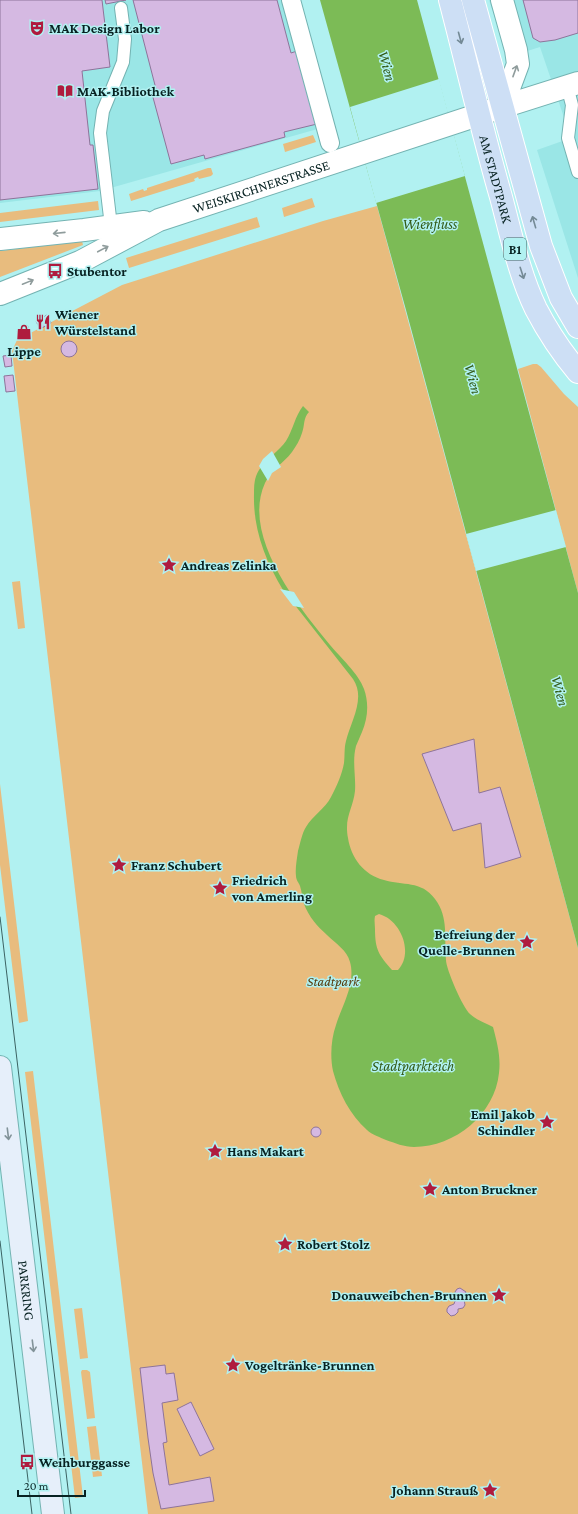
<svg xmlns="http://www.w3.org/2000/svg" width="578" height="1514" font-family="'Crimson Pro',serif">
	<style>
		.built { fill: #9ae6e6 }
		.green { fill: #e8bc7e }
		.water { fill: #7cbb56; fill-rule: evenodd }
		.pier { fill: #b1f1f1 }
		.building { fill: #d5b9e2; stroke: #8e749a }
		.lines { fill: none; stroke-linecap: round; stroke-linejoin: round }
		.service-casing { stroke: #74b3b2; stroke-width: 14 }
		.pedestrian-casing { stroke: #74b3b2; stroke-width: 20 }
		.minor-casing { stroke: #74b3b2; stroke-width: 24 }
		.tertiary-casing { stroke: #74b3b2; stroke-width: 24 }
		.secondary-casing { stroke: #74b3b2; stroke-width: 24 }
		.primary-casing { stroke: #fff; stroke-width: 24 }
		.service { stroke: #fff; stroke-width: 12 }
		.pedestrian { stroke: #fff; stroke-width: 18 }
		.minor { stroke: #fff; stroke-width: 22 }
		.tertiary { stroke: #fff; stroke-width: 22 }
		.secondary { stroke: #e6effa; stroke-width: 22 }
		.primary { stroke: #cddff5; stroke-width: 22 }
		.tram { stroke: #3c6363; stroke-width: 1 }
		.oneway { stroke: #748a96 }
		.oneway2 { stroke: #8f9c9c }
		.oneway3 { stroke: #829399 }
		.labels { text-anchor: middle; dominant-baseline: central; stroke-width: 3; stroke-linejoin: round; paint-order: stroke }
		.shield { fill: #b1f1f1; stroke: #3a6060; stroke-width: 1 }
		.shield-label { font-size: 13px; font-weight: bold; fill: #072222 }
		.poi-label { font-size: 14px; font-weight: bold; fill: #072222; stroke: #b1f1f1; text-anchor: start }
		.street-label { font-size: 14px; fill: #072222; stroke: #b1f1f1 }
		.park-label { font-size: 14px; font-style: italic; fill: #563a0b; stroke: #b1f1f1 }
		.water-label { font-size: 15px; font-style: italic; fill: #325a15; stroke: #b1f1f1 }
	</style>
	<rect width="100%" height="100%" fill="#b1f1f1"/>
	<path class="built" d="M0 0H284L321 128 100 191 0 203Z
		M489 0H578V278L537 150 571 138 540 47 508 57Z"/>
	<path class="green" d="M313 135 316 142 285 152 283 144Z
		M208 168H211L213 174 211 176 199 179 198 177 194 179 195 181 131 201 129 194 143 189 144 191 147 190V188Z
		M312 198 315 207 284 217 282 208Z
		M98 201 99 210 0 222V213Z
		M377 206 578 948V1514H148L12 351 17 340 122 285 323 221Z
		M257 217 260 227 129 268 126 258Z
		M82 241 83 245 0 277V251Z
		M533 364H537L541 367 564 394 578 407V593L518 369Z
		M20 581 25 628 18 629 12 582Z
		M0 784 28 1021 19 1023 0 865Z
		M33 1071 83 1497 75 1498 25 1072Z
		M82 1308 88 1358 80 1359 74 1309Z
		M82 1370H87L90 1372 95 1418 87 1419 81 1372Z
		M96 1426 102 1476 93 1477 87 1427Z"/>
	<path class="water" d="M320 0H417L578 593V948L406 310Z
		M303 406 309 412C303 418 305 425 302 433 300 440 296 446 292 452 283 464 272 468 265 483 241 536 298 606 330 645 340 657 359 674 364 689 369 703 368 718 362 732 360 737 358 741 356 746 352 761 356 776 355 791 353 809 344 817 348 838 351 858 364 875 384 880 403 886 421 880 435 899 449 917 444 939 446 960 446 969 463 1008 470 1014 476 1020 486 1023 493 1027 497 1042 501 1057 499 1073 495 1114 455 1147 414 1147 404 1147 395 1143 386 1140 380 1137 372 1135 367 1130 350 1115 339 1093 333 1071 330 1057 331 1039 336 1025 342 1005 356 984 350 962 347 950 336 944 327 935 317 926 309 917 304 904 302 898 302 892 300 886 299 883 296 880 296 876 295 869 297 858 298 851 300 844 302 833 306 827 313 815 325 809 331 797 337 786 342 774 344 763 345 755 344 748 346 741 351 721 366 698 353 679L283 590C265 560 253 529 254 494 254 486 254 478 259 470 266 459 279 451 286 441 293 430 295 416 303 406ZM379 914C401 920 414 953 398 970H392C379 955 375 950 375 929 375 925 374 921 375 916Z"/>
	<path class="pier" d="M439 79 465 176 376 203 350 107Z
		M272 451 281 467 272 473 268 481 259 466 263 459Z
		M556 510 566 547 476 571 466 534Z
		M280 589 294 592 304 608 293 606Z"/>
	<path class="building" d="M0 0H102L110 67 82 71 90 145H93L98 189 0 200Z
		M105 0H126L106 4Z
		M133 0H277L291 53 297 51 317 124 284 132 285 137 205 159 204 155 171 164 151 90 156 89Z
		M523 0H578V33L555 40 540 42 533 38Z
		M47 315 51 323 40 329 36 321Z
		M27 325 31 333 21 339 17 331Z
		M61 349a8 8 0 1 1 16 0a8 8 0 1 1-16 0Z
		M11 355 12 366 5 367 3 356Z
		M13 375 15 391 6 392 4 376Z
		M474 739 479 793 500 787 521 857 485 868 481 823 453 831 422 754Z
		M311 1132a5 5 0 1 1 10 0a5 5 0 1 1-10 0Z
		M460 1288 466 1292 464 1299 465 1305 463 1308 458 1309V1312L455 1315 451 1316 447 1312V1309L449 1306 454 1304 456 1298 455 1292 457 1289Z
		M165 1365 166 1374 174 1373 178 1400 162 1403 167 1442 163 1443 169 1485 210 1477 214 1501 161 1509 153 1473 148 1438 140 1368Z
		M191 1402 214 1449 200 1456 177 1409Z"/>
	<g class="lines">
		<defs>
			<path id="service" d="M567 86 572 105 568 138 578 172
				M111 226 100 133 103 111 123 62 125 39 121 8"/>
			<path id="pedestrian" d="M291 0 330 143"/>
			<path id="minor" d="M502 107 518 64 516 50 502 0
				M502 107 578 83"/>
			<g id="tertiary">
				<path d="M0 239 84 230 144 222"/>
				<path id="s1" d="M0 294 80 262 159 220 502 107"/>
			</g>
			<g id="secondary">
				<path id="s2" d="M0 1067 53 1514"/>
			</g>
			<g id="primary">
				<path id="s3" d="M450 0C467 65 482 131 501 197 511 234 519 274 536 309 548 332 562 353 578 372"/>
				<path d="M473 0 541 246 561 298 578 327"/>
			</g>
		</defs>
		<use href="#service" class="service-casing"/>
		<use href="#pedestrian" class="pedestrian-casing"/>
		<use href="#minor" class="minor-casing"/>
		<use href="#tertiary" class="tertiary-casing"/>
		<use href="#secondary" class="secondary-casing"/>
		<use href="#primary" class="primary-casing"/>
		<use href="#service" class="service"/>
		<use href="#pedestrian" class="pedestrian"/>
		<use href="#minor" class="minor"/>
		<use href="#tertiary" class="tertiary"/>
		<use href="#secondary" class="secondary"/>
		<use href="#primary" class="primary"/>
		<path class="tram" d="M0 917 71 1514
			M0 1241 32 1514"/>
	</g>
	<defs><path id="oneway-shaft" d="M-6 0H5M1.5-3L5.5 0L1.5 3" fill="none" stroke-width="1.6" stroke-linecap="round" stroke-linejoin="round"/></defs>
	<g class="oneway">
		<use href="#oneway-shaft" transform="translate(460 38) rotate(75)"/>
		<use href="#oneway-shaft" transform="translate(534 222) rotate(-106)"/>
		<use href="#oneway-shaft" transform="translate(522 273) rotate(72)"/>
	</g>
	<g class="oneway2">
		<use href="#oneway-shaft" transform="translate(515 71) rotate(-70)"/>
		<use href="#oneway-shaft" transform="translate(59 233) rotate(174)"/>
		<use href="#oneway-shaft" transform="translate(103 249) rotate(-28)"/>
		<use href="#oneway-shaft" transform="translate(28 282) rotate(-22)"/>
	</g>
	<g class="oneway3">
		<use href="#oneway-shaft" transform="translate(8 1134) rotate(83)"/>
		<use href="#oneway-shaft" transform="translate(33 1346) rotate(83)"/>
	</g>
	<defs>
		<symbol id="theatre-bare" viewBox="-9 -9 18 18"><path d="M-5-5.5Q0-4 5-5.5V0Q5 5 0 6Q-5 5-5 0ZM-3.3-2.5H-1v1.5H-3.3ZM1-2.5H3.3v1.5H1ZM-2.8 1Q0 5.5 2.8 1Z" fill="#af1b3e" stroke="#b1f1f1" stroke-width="2.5" paint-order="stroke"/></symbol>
		<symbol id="library-bare" viewBox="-9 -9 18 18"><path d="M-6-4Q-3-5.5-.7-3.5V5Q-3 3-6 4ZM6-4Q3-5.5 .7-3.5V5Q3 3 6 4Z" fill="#af1b3e" stroke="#b1f1f1" stroke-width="2.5" paint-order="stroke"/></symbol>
		<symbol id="bus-bare" viewBox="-9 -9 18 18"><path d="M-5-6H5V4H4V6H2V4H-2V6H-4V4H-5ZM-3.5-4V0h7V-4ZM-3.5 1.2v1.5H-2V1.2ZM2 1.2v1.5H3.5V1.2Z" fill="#af1b3e" stroke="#b1f1f1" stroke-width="2.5" paint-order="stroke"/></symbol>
		<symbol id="restaurant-bare" viewBox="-9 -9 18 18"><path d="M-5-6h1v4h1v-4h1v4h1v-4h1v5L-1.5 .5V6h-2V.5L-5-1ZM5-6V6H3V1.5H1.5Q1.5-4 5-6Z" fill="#af1b3e" stroke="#b1f1f1" stroke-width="2.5" paint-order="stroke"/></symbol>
		<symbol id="shop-bare" viewBox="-9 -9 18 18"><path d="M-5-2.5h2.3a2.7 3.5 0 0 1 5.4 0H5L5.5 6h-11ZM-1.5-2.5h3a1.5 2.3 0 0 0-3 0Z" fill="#af1b3e" stroke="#b1f1f1" stroke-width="2.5" paint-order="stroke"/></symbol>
		<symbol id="sight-bare" viewBox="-9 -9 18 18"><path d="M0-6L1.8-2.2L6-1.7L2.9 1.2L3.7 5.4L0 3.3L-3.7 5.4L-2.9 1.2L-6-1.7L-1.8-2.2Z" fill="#af1b3e" stroke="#b1f1f1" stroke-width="2.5" paint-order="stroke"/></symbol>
	</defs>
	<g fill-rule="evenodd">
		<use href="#theatre-bare" x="26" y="17" width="22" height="22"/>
		<use href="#library-bare" x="54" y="80" width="22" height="22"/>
		<use href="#bus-bare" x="44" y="260" width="22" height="22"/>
		<use href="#restaurant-bare" x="32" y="311" width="22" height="22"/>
		<use href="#shop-bare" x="13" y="321" width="22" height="22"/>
		<use href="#sight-bare" x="158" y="554" width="22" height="22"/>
		<use href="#sight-bare" x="108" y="854" width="22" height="22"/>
		<use href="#sight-bare" x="209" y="877" width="22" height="22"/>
		<use href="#sight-bare" x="516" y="931" width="22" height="22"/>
		<use href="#sight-bare" x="536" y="1111" width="22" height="22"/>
		<use href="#sight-bare" x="204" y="1140" width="22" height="22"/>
		<use href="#sight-bare" x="419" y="1178" width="22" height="22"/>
		<use href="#sight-bare" x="274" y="1233" width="22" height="22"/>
		<use href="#sight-bare" x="488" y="1284" width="22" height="22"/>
		<use href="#sight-bare" x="222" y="1354" width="22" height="22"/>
		<use href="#bus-bare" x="16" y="1451" width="22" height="22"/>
		<use href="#sight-bare" x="479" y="1479" width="22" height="22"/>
	</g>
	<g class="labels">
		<rect class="shield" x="504" y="238" width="22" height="22" rx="3"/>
		<g class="shield-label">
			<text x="515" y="249">B1</text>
		</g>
		<g class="poi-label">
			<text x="49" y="28">MAK Design Labor</text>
			<text x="77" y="91">MAK-Bibliothek</text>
			<text x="67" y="271">Stubentor</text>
			<text x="55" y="314">Wiener<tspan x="55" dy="16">Würstelstand</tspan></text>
			<text x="24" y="351" text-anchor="middle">Lippe</text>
			<text x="181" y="565">Andreas Zelinka</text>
			<text x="131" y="865">Franz Schubert</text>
			<text x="232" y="880">Friedrich<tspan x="232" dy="16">von Amerling</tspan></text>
			<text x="515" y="934" text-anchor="end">Befreiung der<tspan x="515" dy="16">Quelle-Brunnen</tspan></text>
			<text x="535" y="1114" text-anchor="end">Emil Jakob<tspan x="535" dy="16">Schindler</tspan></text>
			<text x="227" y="1151">Hans Makart</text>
			<text x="442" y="1189">Anton Bruckner</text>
			<text x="297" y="1244">Robert Stolz</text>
			<text x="487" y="1295" text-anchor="end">Donauweibchen-Brunnen</text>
			<text x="245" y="1365">Vogeltränke-Brunnen</text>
			<text x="39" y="1462">Weihburggasse</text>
			<text x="478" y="1490" text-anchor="end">Johann Strauß</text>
		</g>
		<g class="street-label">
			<text stroke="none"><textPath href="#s3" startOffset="185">AM STADTPARK</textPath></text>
			<text stroke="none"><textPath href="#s1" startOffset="283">WEISKIRCHNERSTRASSE</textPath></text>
			<text stroke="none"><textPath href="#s2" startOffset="225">PARKRING</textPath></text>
		</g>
		<g class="park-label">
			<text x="333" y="981">Stadtpark</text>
		</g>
		<g class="water-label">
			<text transform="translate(387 66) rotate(75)">Wien</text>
			<text x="430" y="224">Wienfluss</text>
			<text transform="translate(473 379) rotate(75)">Wien</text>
			<text transform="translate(560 691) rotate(75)">Wien</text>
			<text x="413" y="1066">Stadtparkteich</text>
		</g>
	</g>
	<path d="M18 1490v6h67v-6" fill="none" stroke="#072222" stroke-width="2"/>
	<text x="24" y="1490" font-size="12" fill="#072222" stroke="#b1f1f1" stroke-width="3" paint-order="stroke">20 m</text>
</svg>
